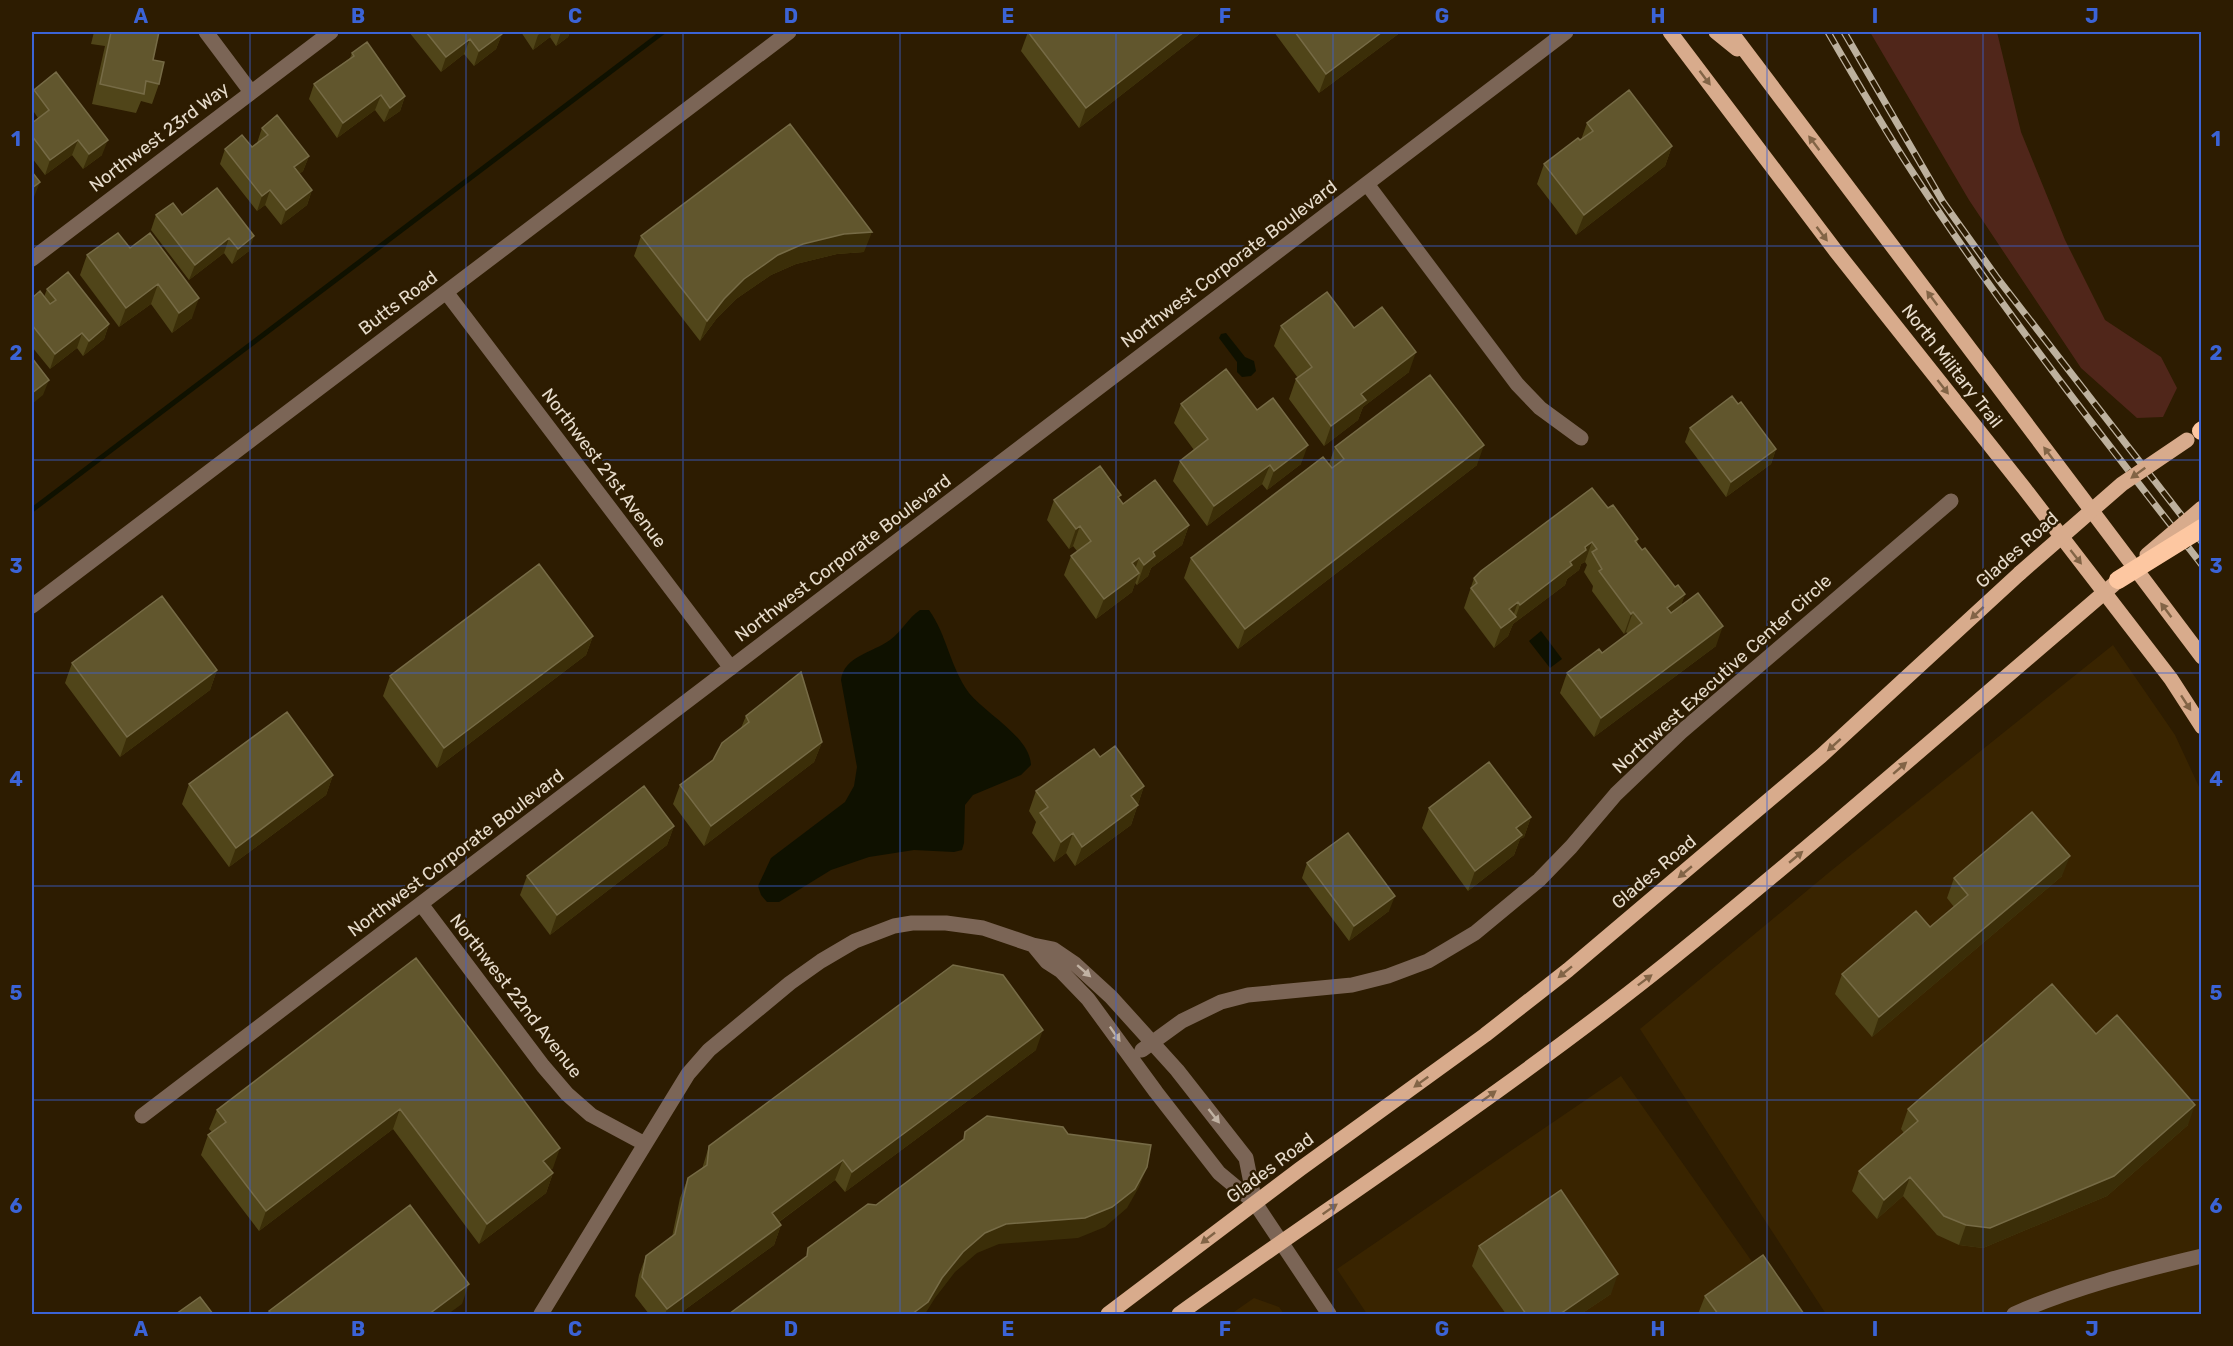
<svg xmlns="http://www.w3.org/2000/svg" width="2233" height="1346" font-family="Rubik,sans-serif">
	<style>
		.built { fill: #392400 }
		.green { fill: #50261a }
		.water { fill: #0f1100 }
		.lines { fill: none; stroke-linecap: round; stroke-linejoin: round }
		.stream { stroke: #0f1100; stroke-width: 5 }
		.minor { stroke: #7b6556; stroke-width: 15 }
		.major { stroke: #d8ab8c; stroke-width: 15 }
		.highway { stroke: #fdc7a1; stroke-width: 18 }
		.rail-casing { stroke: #bdb19e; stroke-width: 7 }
		.rail { stroke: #2d1c01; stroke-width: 4.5; stroke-dasharray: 14; stroke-linecap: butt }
		.major-bridge { stroke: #d8ab8c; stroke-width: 15 }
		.highway-bridge { stroke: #fdc7a1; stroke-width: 18 }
		.wall { fill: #504519 }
		.shaded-wall { fill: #3b2e08 }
		.building { fill: #61562d; stroke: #766b46; stroke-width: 1.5 }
		.oneway { fill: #826446 }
		.oneway2 { fill: #c1b2a3 }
		.grid { fill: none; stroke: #3b63d6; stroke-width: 1.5; stroke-opacity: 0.55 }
		.labels { text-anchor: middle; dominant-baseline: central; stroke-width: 5; stroke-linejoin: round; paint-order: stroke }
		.street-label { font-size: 18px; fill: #e7dccc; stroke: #2d1c01 }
		.neatline { fill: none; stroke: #3b63d6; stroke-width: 2 }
		.grid-label { font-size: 20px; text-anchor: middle; font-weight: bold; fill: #3b63d6 }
	</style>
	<rect width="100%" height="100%" fill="#2d1c01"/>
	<path class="built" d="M2113 645 2175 735 2201 791V1314H1826L1640 1029 1832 870Z
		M1621 1076 1789 1314H1367L1337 1269Z
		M1254 1298 1279 1307 1284 1314H1231Z"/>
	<path class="green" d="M1870 32H1997L2021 132 2065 240 2105 320 2161 357 2177 388 2163 417 2137 418 2081 368 1969 200Z"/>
	<path class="water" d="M1226 333 1245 357 1254 361 1256 371 1251 376 1242 377 1237 372V362L1219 338 1221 334Z
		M920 610H929C947 635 950 667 969 693 986 714 1030 737 1031 765L1021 775 973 795 965 805 964 843 962 850 954 852 914 850 869 857 831 870 779 902H767L761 895 758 886 771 858 845 802 854 786 857 767 841 680C844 656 872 653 890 640 902 631 908 618 920 610Z
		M1541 631 1562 659 1550 668 1529 641Z"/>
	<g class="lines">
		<path class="stream" d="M32 510 663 32"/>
		<path class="minor" d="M206 32 251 92
			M1367 184 1517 384 1540 408 1581 438
			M32 259 331 32
			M446 292 731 668
			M32 606 789 32
			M421 904 543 1066 567 1094 591 1115 645 1144
			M1033 945 1047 962 1061 971 1088 999 1156 1092 1219 1173 1255 1203 1329 1314
			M1142 1050 1182 1021 1221 1002 1248 995 1352 985 1388 976 1428 961 1475 933 1539 880 1571 847 1616 794 1681 732 1951 501
			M142 1116 1566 32
			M541 1314 688 1074 709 1050 790 983 821 961 855 941 894 926 912 923H946L983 928 1033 945 1053 949 1075 964 1111 997 1177 1070 1246 1158 1255 1203
			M2014 1314C2073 1288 2138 1271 2202 1256"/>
		<path class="major" d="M1670 32 1835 250 2024 488 2171 679 2202 727
			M1716 32 1737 49
			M1731 32 2202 657
			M1108 1314 1300 1169 1485 1035 1568 970 1821 756 2020 573
			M1179 1314C1342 1198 1511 1088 1668 962 1802 854 1932 740 2063 628"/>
		<path class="highway" d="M2201 431 2202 430"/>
		<defs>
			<path id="rail" d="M1828 32C1856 80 1884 129 1915 176 2003 311 2103 438 2202 565
				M1844 32 1943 202 1998 279 2202 542"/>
		</defs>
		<use href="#rail" class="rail-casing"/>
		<use href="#rail" class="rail"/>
		<path class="major-bridge" d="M2147 555 2202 508
			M2020 573 2122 484 2187 440
			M2063 628 2127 573"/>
		<path class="highway-bridge" d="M2118 580 2202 528"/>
	</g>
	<path class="wall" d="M94 32H159L153 60 159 84 152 104 141 101 136 113 92 104 105 46 91 44Z
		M409 32H500L502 34 496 49 474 66 464 54 441 72Z
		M521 32H570L568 37 556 46 550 37 533 50Z
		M1028 32H1202L1079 128 1021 51Z
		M1274 32H1401L1319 93Z
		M352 53 405 96 400 111 384 122 375 110 337 138 309 99 314 84 350 58Z
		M34 90 102 155 83 169 72 155 45 175 32 158V123L38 118 32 109V96Z
		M1587 123 1672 146 1665 166 1576 235 1537 184 1544 164 1581 140Z
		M262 128 309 156 303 171 299 174 312 190 307 205 281 225 265 205 257 211 220 164 225 149 252 147 257 143Z
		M217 188 249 251 232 264 224 253 189 280 151 230 156 215H182Z
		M641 236 864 252 837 254 796 264 771 275 736 299 717 318 700 341 634 256Z
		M130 248 192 318 172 333 151 304 119 327 80 275 87 255Z
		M47 289 109 324 104 339 83 356 77 348 50 369 32 347V298L44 297Z
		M1281 326 1354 328 1409 372 1363 407 1358 420 1324 446 1289 399 1296 379 1298 378 1274 346Z
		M1181 404 1257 410 1301 464 1267 490 1262 484 1207 526 1173 481 1180 461 1194 450 1174 423Z
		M1690 428 1776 449 1771 464 1726 497 1685 442Z
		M1335 447 1477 465 1238 649 1184 578 1191 558 1329 464Z
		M1054 500H1119L1123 504 1189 525 1182 545 1151 568 1148 576 1137 585 1135 583 1132 592 1096 619 1064 575 1071 556 1077 551 1073 546 1069 549 1047 520Z
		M1608 508 1638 539 1637 543 1642 550 1675 587 1685 594 1681 605 1716 646 1594 737 1560 693 1567 673 1602 653 1628 634 1626 632 1624 634 1592 591 1593 586 1584 572 1587 565 1585 562 1581 564 1579 570 1567 579 1565 585 1513 624 1508 636 1494 648 1464 608 1474 578Z
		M593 636 586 655 437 768 383 696 390 676Z
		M72 663 217 670 210 690 120 757 65 683Z
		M746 716 822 742 814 762 704 846 673 804 680 785 713 760 741 728Z
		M1100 757 1144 786 1131 825 1075 866 1066 853 1054 862 1032 833 1036 822 1029 811 1036 791Z
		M333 775 326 795 229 867 182 804 189 784Z
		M1429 808 1531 817 1524 837 1520 839 1514 855 1468 891 1422 828Z
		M674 826 667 845 550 935 520 895 527 876Z
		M1307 863 1389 911 1349 941 1302 878Z
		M2062 876 1872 1037 1835 994 1842 974 1930 927 1954 907 1947 898 1954 878Z
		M416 958 553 1168 550 1170 553 1173 546 1193 479 1244 393 1129 259 1231 201 1155 208 1135 212 1132 209 1129 217 1110Z
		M2096 1034 2188 1125 2107 1196 1983 1248 1959 1245 1937 1235 1903 1196 1877 1219 1852 1191 1859 1171 1904 1133 1901 1129 1908 1109Z
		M1036 1050 845 1192 835 1180 779 1222 781 1225 774 1245 679 1314H649L635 1296 639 1275 646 1256 672 1237 680 1198 688 1178 702 1169 709 1146Z
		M1479 1246 1611 1294 1581 1314H1506L1472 1266Z
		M1705 1296 1804 1314H1698Z"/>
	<path class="shaded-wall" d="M543 32H552L550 37 533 50 538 35Z
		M561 32H570L568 37 556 46Z
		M1184 32H1202L1079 128 1086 108Z
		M1382 32H1401L1319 93 1326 74Z
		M502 34 496 49 474 66 479 51Z
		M470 39 464 54 441 72 446 57Z
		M381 95 375 110 337 138 343 123Z
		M405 96 400 111 384 122 390 108Z
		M78 140 72 155 45 175 50 160Z
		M108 140 102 155 83 169 89 154Z
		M1672 146 1665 166 1576 235 1584 215Z
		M309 156 303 171 289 182 294 167Z
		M40 182 34 197 32 199V188Z
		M270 190 265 205 257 211 262 196Z
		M312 190 307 205 281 225 286 210Z
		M872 232 864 252 837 254 796 264 771 275 736 299 717 318 700 341 707 321 724 299 744 279 778 255 803 244 844 234Z
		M254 236 249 251 232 264 238 249Z
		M229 238 224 253 189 280 195 265Z
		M158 284 151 304 119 327 126 308Z
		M199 298 192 318 172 333 179 313Z
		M109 324 104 339 83 356 89 341Z
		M82 333 77 348 50 369 55 354Z
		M1416 352 1409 372 1363 407 1358 420 1324 446 1331 426 1361 394Z
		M49 380 43 395 32 404V393Z
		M1308 445 1301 464 1267 490 1274 471Z
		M1484 445 1477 465 1238 649 1245 629Z
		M1776 449 1771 464 1726 497 1731 482Z
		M1270 465 1262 484 1207 526 1214 506Z
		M1189 525 1182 545 1151 568 1148 576 1137 585 1144 565 1153 552Z
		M1080 526 1073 546 1069 549 1076 529Z
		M1592 542 1585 562 1581 564 1579 570 1567 579 1565 585 1513 624 1520 605Z
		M1139 558 1132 578V563Z
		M1139 573 1132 592 1096 619 1104 599Z
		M1685 594 1678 614 1660 627 1667 608Z
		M1518 602 1512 619 1516 617 1508 636 1494 648 1501 628 1509 609Z
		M1633 612 1626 632 1624 634 1631 614Z
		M1723 626 1716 646 1594 737 1601 718Z
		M593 636 586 655 437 768 444 748Z
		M217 670 210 690 120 757 127 737Z
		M822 742 814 762 704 846 711 826Z
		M333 775 326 795 229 867 236 848Z
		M1144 786 1131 825 1075 866 1082 847 1131 796Z
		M1531 817 1524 837 1520 839 1514 855 1468 891 1475 871 1516 828Z
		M674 826 667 845 550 935 557 915Z
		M1073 833 1066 853 1054 862 1061 842Z
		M2070 856 2062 876 1872 1037 1879 1017Z
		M1395 896 1389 911 1349 941 1354 926Z
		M1043 1030 1036 1050 845 1192 852 1172Z
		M2195 1105 2188 1125 2107 1196 1983 1248 1959 1245 1966 1225Z
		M400 1109 393 1129 259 1231 266 1211Z
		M560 1148 553 1168 536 1180 543 1161Z
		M843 1160 835 1180 765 1232 772 1213Z
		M1147 1167 1139 1187 1127 1208 1105 1227 1078 1238 999 1244 977 1253 955 1272 935 1298 925 1314H912L963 1252 985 1233Z
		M553 1173 546 1193 479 1244 487 1224Z
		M1910 1177 1903 1196 1877 1219 1884 1200Z
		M781 1225 774 1245 679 1314H665L667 1309Z
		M1618 1274 1611 1294 1581 1314H1560Z
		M469 1284 462 1304 448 1314H429Z"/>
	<path class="building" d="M111 32H159L153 60 164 62 159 84 146 81 144 94 100 84Z
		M426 32H500L502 34 479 51 470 39 446 57Z
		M1028 32H1184L1086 108Z
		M1295 32H1382L1326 74Z
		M367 42 405 96 390 108 381 95 343 123 314 84 354 56 352 53Z
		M56 72 108 140 89 154 78 140 50 160 32 136V123L49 110 34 90Z
		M1629 90 1672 146 1584 215 1544 164 1578 138 1580 140 1593 131 1587 123Z
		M277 115 309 156 294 167 312 190 286 210 270 190 262 196 225 149 242 135 252 147 268 135 262 128Z
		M790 124 872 232 844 234 803 244 778 255 744 279 724 299 707 321 641 236Z
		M32 172 40 182 32 188Z
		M217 188 254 236 238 249 229 238 195 265 156 215 173 203 182 215Z
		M118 233 130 248 150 233 199 298 179 313 158 284 126 308 87 255Z
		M68 272 109 324 89 341 82 333 55 354 32 325V298L40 291 50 304 56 300 47 289Z
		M1327 292 1354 328 1382 307 1416 352 1361 394 1366 400 1331 426 1296 379 1312 367 1281 326Z
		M32 358 49 380 32 393Z
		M1226 369 1257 410 1273 398 1308 445 1274 471 1270 465 1214 506 1180 461 1208 439 1181 404Z
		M1430 375 1484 445 1245 629 1191 558 1323 457 1332 468 1344 459 1335 447Z
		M1732 396 1738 404 1741 402 1776 449 1731 482 1690 428Z
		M1100 466 1121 495 1118 497 1123 504 1155 480 1189 525 1153 552 1155 556 1144 565 1139 558 1132 563 1139 573 1104 599 1071 556 1091 541 1080 526 1076 529 1054 500Z
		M1592 488 1608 508 1613 505 1638 539 1635 541 1642 550 1645 548 1675 587 1678 585 1685 594 1667 608 1671 613 1698 593 1723 626 1601 718 1567 673 1599 649 1602 653 1642 623 1633 612 1631 614 1599 571 1602 569 1592 552 1597 549 1592 542 1585 547 1586 550 1570 562 1572 565 1520 605 1518 602 1509 609 1516 617 1501 628 1471 588 1477 583 1474 578 1481 571Z
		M539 564 593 636 444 748 390 676Z
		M162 596 217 670 127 737 72 663Z
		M801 672 822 742 711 826 680 785 713 760 722 743 749 722 746 716Z
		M287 712 333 775 236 848 189 784Z
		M1115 746 1144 786 1131 796 1138 805 1082 847 1073 833 1061 842 1040 813 1048 807 1036 791 1094 749 1100 757Z
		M1489 762 1531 817 1516 828 1522 835 1475 871 1429 808Z
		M644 786 674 826 557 915 527 876Z
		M2032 812 2070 856 1879 1017 1842 974 1916 911 1930 927 1968 895 1954 878Z
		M1348 833 1395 896 1354 926 1307 863Z
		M416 958 560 1148 543 1161 553 1173 487 1224 400 1109 266 1211 208 1135 226 1122 217 1110Z
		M953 965 1003 975 1043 1030 852 1172 843 1160 772 1213 781 1225 667 1309 642 1277 646 1256 675 1234 688 1178 707 1165 709 1146Z
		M2052 984 2096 1034 2117 1015 2195 1105 2114 1176 1990 1228 1966 1225 1944 1216 1910 1177 1884 1200 1859 1171 1918 1121 1908 1109Z
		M987 1116 1063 1127 1068 1134 1151 1145 1147 1167 1135 1189 1112 1207 1085 1218 1006 1224 985 1233 963 1252 942 1278 928 1302 912 1314H729L807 1256 808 1248 868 1204 876 1205 964 1139 965 1132Z
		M1561 1190 1618 1274 1560 1314H1526L1479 1246Z
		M410 1205 469 1284 429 1314H272L269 1311Z
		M1763 1255 1804 1314H1718L1705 1296Z
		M200 1297 213 1314H176Z"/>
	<defs><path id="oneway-solid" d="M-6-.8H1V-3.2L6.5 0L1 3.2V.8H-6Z" transform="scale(1.5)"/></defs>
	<g class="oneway">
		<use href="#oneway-solid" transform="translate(1705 78) rotate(53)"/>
		<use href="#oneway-solid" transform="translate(1814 143) rotate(-127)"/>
		<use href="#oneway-solid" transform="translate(1822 234) rotate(53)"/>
		<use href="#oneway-solid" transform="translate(1932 298) rotate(-127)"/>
		<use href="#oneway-solid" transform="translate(1943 387) rotate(52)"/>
		<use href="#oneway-solid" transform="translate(2049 454) rotate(-127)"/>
		<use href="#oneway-solid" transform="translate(2138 473) rotate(144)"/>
		<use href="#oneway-solid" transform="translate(2076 557) rotate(52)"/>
		<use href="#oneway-solid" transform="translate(2166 610) rotate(-127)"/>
		<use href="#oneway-solid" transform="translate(1977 613) rotate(137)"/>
		<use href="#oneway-solid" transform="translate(2186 703) rotate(57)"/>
		<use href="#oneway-solid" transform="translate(1834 745) rotate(138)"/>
		<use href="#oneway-solid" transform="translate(1900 768) rotate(-41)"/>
		<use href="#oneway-solid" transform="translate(1796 857) rotate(-40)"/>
		<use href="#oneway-solid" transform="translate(1685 872) rotate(140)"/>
		<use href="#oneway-solid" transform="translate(1565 972) rotate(141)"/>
		<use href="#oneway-solid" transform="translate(1645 980) rotate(-37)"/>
		<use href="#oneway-solid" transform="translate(1421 1082) rotate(144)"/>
		<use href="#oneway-solid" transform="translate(1489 1096) rotate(-36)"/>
		<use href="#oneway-solid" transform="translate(1330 1209) rotate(-35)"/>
		<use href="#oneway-solid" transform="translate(1208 1238) rotate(142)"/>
	</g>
	<g class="oneway2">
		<use href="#oneway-solid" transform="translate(1084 971) rotate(41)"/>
		<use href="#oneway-solid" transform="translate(1115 1034) rotate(55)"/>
		<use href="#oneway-solid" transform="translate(1214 1116) rotate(52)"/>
	</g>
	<path class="grid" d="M250 32V1314M466 32V1314M683 32V1314M900 32V1314M1116 32V1314M1333 32V1314M1550 32V1314M1767 32V1314M1983 32V1314M32 246H2202M32 460H2202M32 673H2202M32 886H2202M32 1100H2202"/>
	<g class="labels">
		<g class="street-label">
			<text transform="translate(159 137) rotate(-37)">Northwest 23rd Way</text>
			<text transform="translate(1229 264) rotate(-37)">Northwest Corporate Boulevard</text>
			<text transform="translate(398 303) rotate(-37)">Butts Road</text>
			<text transform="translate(1952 366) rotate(52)">North Military Trail</text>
			<text transform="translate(604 468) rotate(53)">Northwest 21st Avenue</text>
			<text transform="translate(2017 550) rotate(-42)">Glades Road</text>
			<text transform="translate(843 558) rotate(-37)">Northwest Corporate Boulevard</text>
			<text transform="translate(1722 674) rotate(-42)">Northwest Executive Center Circle</text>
			<text transform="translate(456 853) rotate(-37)">Northwest Corporate Boulevard</text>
			<text transform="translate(1654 872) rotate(-40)">Glades Road</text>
			<text transform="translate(516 996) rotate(52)">Northwest 22nd Avenue</text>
			<text transform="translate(1270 1168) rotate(-37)">Glades Road</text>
		</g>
	</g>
	<rect width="2233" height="1346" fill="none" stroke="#2d1c01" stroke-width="66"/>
	<rect x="33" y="33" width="2167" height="1280" class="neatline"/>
	<g class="grid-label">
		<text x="141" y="23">A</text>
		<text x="358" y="23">B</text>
		<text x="575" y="23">C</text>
		<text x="791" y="23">D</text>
		<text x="1008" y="23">E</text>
		<text x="1225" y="23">F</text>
		<text x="1442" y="23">G</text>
		<text x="1658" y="23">H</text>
		<text x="1875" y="23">I</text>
		<text x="2092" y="23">J</text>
		<text x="16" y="146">1</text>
		<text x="2216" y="146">1</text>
		<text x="16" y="360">2</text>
		<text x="2216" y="360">2</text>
		<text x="16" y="573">3</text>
		<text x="2216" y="573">3</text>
		<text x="16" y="786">4</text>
		<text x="2216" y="786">4</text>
		<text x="16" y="1000">5</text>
		<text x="2216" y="1000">5</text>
		<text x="16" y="1213">6</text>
		<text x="2216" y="1213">6</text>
		<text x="141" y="1336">A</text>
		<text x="358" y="1336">B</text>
		<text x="575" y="1336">C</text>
		<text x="791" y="1336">D</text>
		<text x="1008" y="1336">E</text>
		<text x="1225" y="1336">F</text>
		<text x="1442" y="1336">G</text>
		<text x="1658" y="1336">H</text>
		<text x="1875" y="1336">I</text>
		<text x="2092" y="1336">J</text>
	</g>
</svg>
